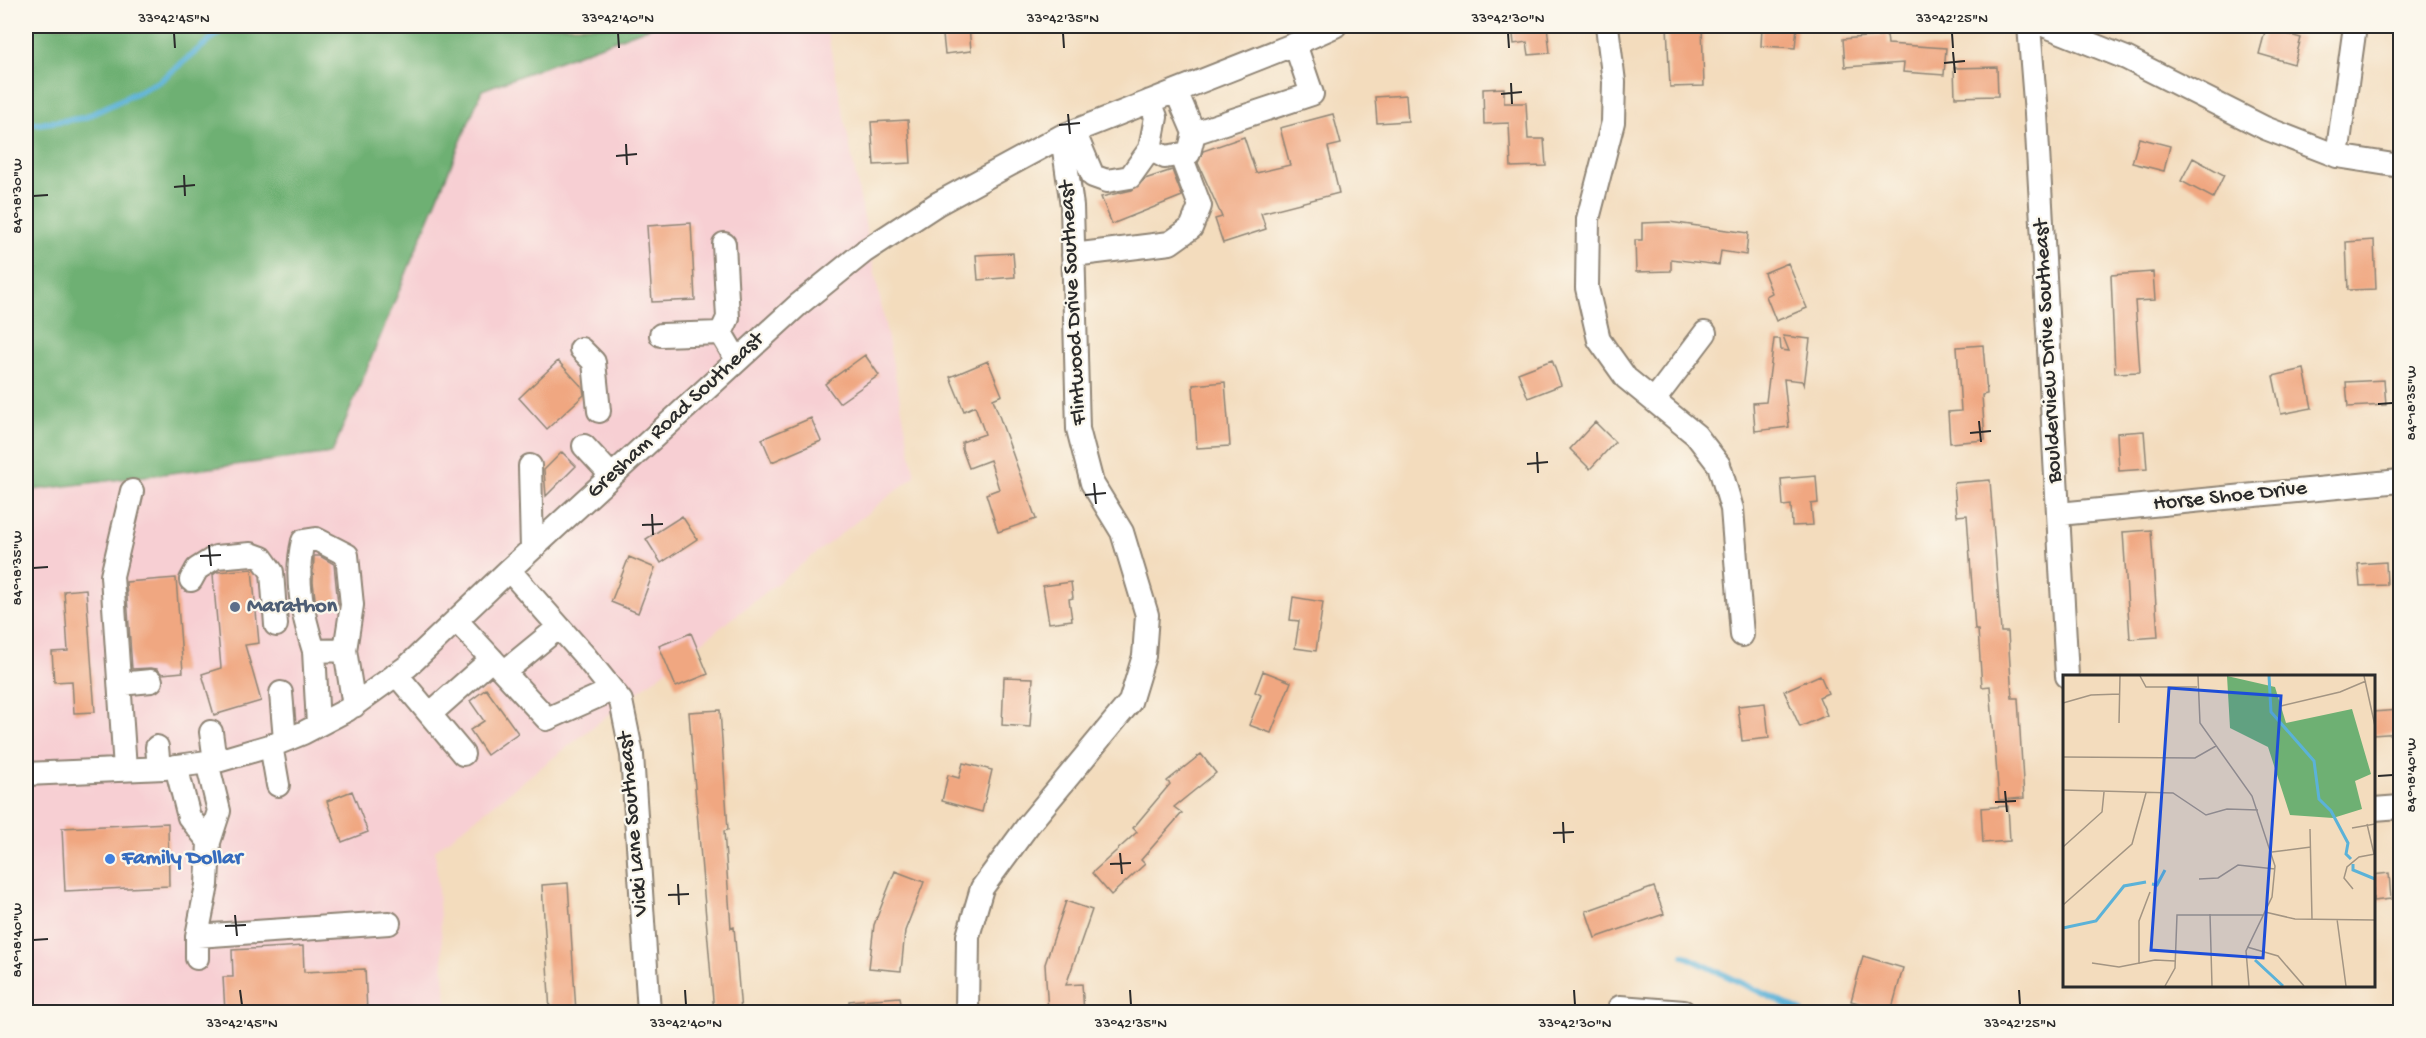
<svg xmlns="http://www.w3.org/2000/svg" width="2426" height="1038" font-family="'Gochi Hand',sans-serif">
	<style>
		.built { fill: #f7cfd3 }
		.forest { fill: #6eb073; stroke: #4c6e4f; stroke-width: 1.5 }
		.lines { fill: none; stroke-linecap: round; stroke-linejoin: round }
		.stream { stroke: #5bb2d8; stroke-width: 6 }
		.building { fill: #f0a781 }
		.minor-casing { stroke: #8f8474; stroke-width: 26 }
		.minor { stroke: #fff; stroke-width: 22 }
		.ticks { fill: none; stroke: #2b2b2b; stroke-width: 2 }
		.service-dot { fill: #5c6f8a; stroke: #fbf7ec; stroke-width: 2 }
		.shop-dot { fill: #3f7fe0; stroke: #fbf7ec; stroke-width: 2 }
		.labels { text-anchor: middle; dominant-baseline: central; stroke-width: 4.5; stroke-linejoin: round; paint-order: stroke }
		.street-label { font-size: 22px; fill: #2b2b2b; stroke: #fbf7ec }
		.service-label { font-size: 22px; font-weight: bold; fill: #4e5e75; stroke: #fbf7ec; text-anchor: start }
		.shop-label { font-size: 22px; font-weight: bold; fill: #366cbe; stroke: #fbf7ec; text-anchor: start }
		.inset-river { fill: none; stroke: #5bb2d8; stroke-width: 3 }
		.inset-road { fill: none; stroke: #a39583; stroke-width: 1.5 }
		.view { fill: #1d4ed8; fill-opacity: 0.15; stroke: #1d4ed8; stroke-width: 3 }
		.inset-edge { fill: none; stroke: #2b2b2b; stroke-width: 3 }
		.neatline { fill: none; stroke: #2b2b2b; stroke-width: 2 }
		.ticks-label { font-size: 15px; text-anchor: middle; fill: #2b2b2b }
	</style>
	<rect width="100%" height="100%" fill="#fbf7ec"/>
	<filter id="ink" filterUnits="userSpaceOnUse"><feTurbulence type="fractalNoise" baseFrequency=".0167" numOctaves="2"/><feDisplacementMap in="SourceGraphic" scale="12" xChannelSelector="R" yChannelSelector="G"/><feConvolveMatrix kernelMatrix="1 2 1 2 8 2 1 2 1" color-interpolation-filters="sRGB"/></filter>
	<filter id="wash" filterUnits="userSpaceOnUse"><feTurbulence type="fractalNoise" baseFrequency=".008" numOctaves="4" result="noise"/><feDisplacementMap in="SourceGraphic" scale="24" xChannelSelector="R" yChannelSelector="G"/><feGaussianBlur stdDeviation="1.35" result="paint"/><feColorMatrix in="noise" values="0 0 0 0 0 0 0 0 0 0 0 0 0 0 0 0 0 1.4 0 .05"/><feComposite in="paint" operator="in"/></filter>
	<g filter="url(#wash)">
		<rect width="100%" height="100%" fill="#f3dcbd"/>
		<path class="built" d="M653 26H826L915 476 435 850 447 1012H26V491L332 453 482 90Z"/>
		<path class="forest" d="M30 26H653L482 90 332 453 26 491V27Z"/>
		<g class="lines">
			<path class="stream" d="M26 122 37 124 84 118 160 81 227 26
				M1683 955 1802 1012"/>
		</g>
		<g id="blocks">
			<path class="building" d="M942 26H969L971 51 945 54Z
				M1512 26H1547L1550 53 1529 55 1527 42 1514 44Z
				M1667 26H1702L1704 86 1670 87Z
				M1762 26H1797L1795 48 1761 46Z
				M2266 28 2301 38 2294 64 2259 54Z
				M1887 35 1888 44 1946 48 1944 75 1903 72 1904 63 1845 67 1843 39Z
				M1997 67 1998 96 1955 97 1954 68Z
				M1504 88V103H1526L1528 139H1544L1546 166 1511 167 1509 123 1484 124 1483 89Z
				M1406 95 1408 121 1377 123 1375 97Z
				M1333 114 1341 144 1328 147 1339 193 1261 213 1266 229 1223 243 1215 219 1222 217 1198 163 1203 151 1244 137 1256 173 1290 165 1280 128Z
				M908 120 911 163 874 165 871 122Z
				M2139 138 2170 146 2164 171 2132 163Z
				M2193 158 2224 175 2213 198 2181 181Z
				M1172 170 1182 196 1112 224 1101 197 1132 190 1145 179Z
				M1669 222 1748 233 1746 255 1721 251 1719 265 1671 259V271L1636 272 1635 240H1642V223Z
				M691 223 695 300 652 302 647 226Z
				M2374 240 2376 289 2348 290 2346 242Z
				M1013 253 1015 277 978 280 976 255Z
				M1788 263 1807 308 1776 321 1766 296 1772 293 1764 273Z
				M2153 272 2155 300 2135 301 2140 372 2115 373 2111 275Z
				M1783 336 1810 339 1804 386 1802 381 1784 379 1789 427 1755 431 1753 403 1766 402 1774 339H1780L1781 350 1789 351Z
				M1983 345 1987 394 1982 395 1985 440 1950 443 1948 412 1961 411 1957 347Z
				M865 355 879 375 839 403 825 384Z
				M1552 360 1561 385 1528 398 1518 373Z
				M558 361 583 388 584 395 547 429 519 398Z
				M988 361 1002 395 993 399 1036 519 998 532 986 494 999 489 990 460 969 468 962 449V442L985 434 975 406 964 411 950 377Z
				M2304 369 2312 408 2281 414 2273 376Z
				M2384 380 2386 405 2348 407 2346 382Z
				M1225 382 1230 446 1197 448 1193 385Z
				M811 418 821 441 772 462 762 439Z
				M1595 422 1615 442 1590 469 1570 449Z
				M2144 431 2147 469 2119 471 2117 433Z
				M562 452 576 466 546 496 544 470Z
				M1816 476 1818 503 1811 504 1813 525 1792 526 1791 505 1783 506 1781 479Z
				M1990 480 2001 632H2008L2012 698H2018L2024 798 1999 800 1990 686 1982 687 1978 630H1975L1967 515 1957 516 1954 483Z
				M682 516 697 539 661 563 646 539Z
				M2151 530 2158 637 2130 639 2123 532Z
				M314 556H320L334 564 338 604 316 606 313 582Z
				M629 557 655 568 638 613 611 602Z
				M2386 562 2387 585 2360 586 2358 564Z
				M252 569 259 643 245 645 261 701 214 715 202 674 221 668 213 575 217 572Z
				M176 578 183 672 162 674 157 669 150 668 132 669 126 582Z
				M1071 582 1073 598 1069 599 1072 620 1049 623 1043 586Z
				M86 589 95 712 74 713 72 681 54 682 52 652 68 651 64 591Z
				M1293 597 1323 602 1316 651 1295 648 1299 621 1290 620Z
				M691 633 708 674 676 687 659 646Z
				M1263 671 1291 682 1271 733 1249 725 1261 695 1255 692Z
				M1820 675 1828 693 1819 697 1827 715 1800 727 1784 691Z
				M1004 677 1033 678 1030 727 1002 725Z
				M486 689 518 733 487 755 470 730 484 721 470 701Z
				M1765 703 1769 738 1742 741 1738 706Z
				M720 710 728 830 724 831 731 928 734 927 741 1012H714L693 764 689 712Z
				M2400 710V733L2373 735V712Z
				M1201 754 1216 773 1174 807 1182 813 1141 860 1145 864 1111 895 1092 873 1137 832 1133 828 1170 784 1167 781Z
				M963 763 992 770 982 812 942 801 948 775 959 778Z
				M352 791 368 832 342 842 327 801Z
				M2008 806 2010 841 1983 843 1981 808Z
				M168 823 169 886 65 891 62 828Z
				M895 871 924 882 905 931 901 971 869 968 874 925Z
				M2389 873 2391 899 2373 901V875Z
				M568 883 576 1012H550L542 885Z
				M1654 887 1664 914 1595 938 1586 911Z
				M1066 901 1092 910 1066 985 1082 984 1084 1012H1048L1045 964Z
				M303 946 304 972 365 969 367 1012H225L223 977H233L232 950Z
				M1863 956 1903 968 1891 1012 1851 1001Z
				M900 997 902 1012H849V1001Z"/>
		</g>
	</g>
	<g filter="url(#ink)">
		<use href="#blocks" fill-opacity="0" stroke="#8f8474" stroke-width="1.5"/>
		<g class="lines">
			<defs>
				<path id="minor" d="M1607 26 1614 82 1613 122 1588 219 1587 288 1599 340 1626 378 1696 435 1719 465 1732 509 1742 635
					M2029 26 2036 114 2067 676
					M2046 26 2126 58 2265 128 2337 156 2400 166
					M1074 131 1093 176 1107 181 1130 177 1150 149 1165 157 1189 153 1194 133 1176 91
					M1194 133 1312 94 1295 44
					M1150 149 1156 117 1150 101
					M2337 156 2355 26
					M1073 255 1170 243 1191 228 1200 206 1181 156
					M721 333 728 318 724 244
					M661 335 721 333 737 360
					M581 349 594 362 599 411
					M1655 399 1705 333
					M584 446 611 475
					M530 466 532 549
					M2059 514 2400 481
					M509 570 584 655 621 701 632 755 649 1012
					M191 580 197 569 216 557 251 554 262 558 272 572 276 625
					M456 620 547 719 612 690
					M314 651C303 616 294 578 303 541L316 539 347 555 352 605 345 650
					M504 672 559 627
					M396 674 463 754
					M120 684 151 681
					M281 693 285 740
					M430 714 492 659
					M318 725 314 651 345 650 354 706
					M211 732 215 761
					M271 745 278 785
					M157 747 159 768
					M176 766 189 817 209 842
					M125 769 112 576 132 491
					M26 774 164 768 221 760 276 744 303 733 347 710 408 666 509 570 798 305 865 251 937 204 1062 136 1295 44 1335 26
					M2374 809 2400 807
					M197 936 389 923
					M197 958V936L207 885 209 842 219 811 207 762
					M1620 1007 1684 1012
					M967 1012 968 936 982 888 1029 824 1130 702 1144 656 1147 615 1122 532 1092 483 1078 429 1072 206 1062 136"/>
			</defs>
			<use href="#minor" class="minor-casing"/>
			<use href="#minor" class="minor"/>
		</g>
	</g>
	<path class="ticks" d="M174 33 175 48M618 33 619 48M1063 33 1064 48M1508 33 1509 48M1952 33 1953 48M1953 52 1955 73M1944 63 1965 61M1511 83 1512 104M1501 94 1522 92M1068 114 1070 134M1059 125 1080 123M626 144 627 165M616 156 637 154M184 175 185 196M174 187 195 185M33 196 48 195M2378 404 2393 403M1979 421 1981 442M1970 433 1991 431M1537 452 1538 473M1527 464 1548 462M1094 483 1096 504M1085 495 1106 493M652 514 653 535M642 525 663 524M209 545 211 566M200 556 221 555M33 568 48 567M2378 776 2393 775M2005 791 2007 812M1995 802 2016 801M1563 822 1564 843M1553 833 1574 832M1120 853 1122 874M1110 864 1131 863M678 884 679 905M668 895 689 894M235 915 237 936M225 926 246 925M33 940 48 939M240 990 242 1005M685 990 686 1005M1130 990 1131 1005M1574 990 1575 1005M2019 990 2020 1005"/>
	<circle class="service-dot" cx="235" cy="607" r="6"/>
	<circle class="shop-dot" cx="110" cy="859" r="6"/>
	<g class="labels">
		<g class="street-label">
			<text transform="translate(1074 303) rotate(-93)">Flintwood Drive Southeast</text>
			<text transform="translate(2049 351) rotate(-93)">Boulderview Drive Southeast</text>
			<text transform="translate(676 416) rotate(-43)">Gresham Road Southeast</text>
			<text transform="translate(2230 497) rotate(-6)">Horse Shoe Drive</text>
			<text transform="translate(634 824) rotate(-95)">Vicki Lane Southeast</text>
		</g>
		<g class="service-label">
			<text x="247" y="607">Marathon</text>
		</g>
		<g class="shop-label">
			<text x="122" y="859">Family Dollar</text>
		</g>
	</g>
	<g transform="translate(2063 675)">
		<rect width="312" height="312" fill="#f3dcbd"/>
		<path d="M164 1 212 12 223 48 289 34 308 99 292 106 299 134 270 143 227 140 205 72 167 53Z" fill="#6eb073"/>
		<path class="inset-river" d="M206 1 208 37 251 86 256 124 268 136 285 168 283 179 288 184M290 189V195L312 204M89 209 94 210 102 195M0 253 33 246 61 211 83 207M192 285 220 311"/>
		<path class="inset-road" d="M77 1 83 12H134M135 1 137 48 189 121 212 191 209 222 183 276 186 311M301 1 312 51M0 28 28 20 57 19M218 31 277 17 303 6M56 48 57 1M0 82 132 83 153 71M0 115 110 118 143 140 164 134 195 135M304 149 311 179M289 153 312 149M247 154 249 244M0 172 39 137 41 117M209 177 248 172M136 204 155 203 175 190 212 194M290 214 281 203 284 192 296 182 312 179M0 230 69 169 83 118M202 237 232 244 312 245M147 239 149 311M274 244 283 311M184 272 215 281 241 311M29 288 56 292 92 285 112 286M76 289V246L87 217M102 311 112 293 114 240H200"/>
		<path class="view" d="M106 13 218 21 200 283 88 275Z"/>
		<rect width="312" height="312" class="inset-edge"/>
	</g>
	<rect width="2426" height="1038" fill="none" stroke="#fbf7ec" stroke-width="66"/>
	<rect x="33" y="33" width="2360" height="972" class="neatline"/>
	<g class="ticks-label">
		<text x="174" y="22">33°42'45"N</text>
		<text x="618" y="22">33°42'40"N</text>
		<text x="1063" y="22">33°42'35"N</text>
		<text x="1508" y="22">33°42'30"N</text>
		<text x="1952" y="22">33°42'25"N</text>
		<text transform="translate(16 196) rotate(-90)" y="5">84°18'30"W</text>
		<text transform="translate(2410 403) rotate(-90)" y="5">84°18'35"W</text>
		<text transform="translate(16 568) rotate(-90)" y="5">84°18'35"W</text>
		<text transform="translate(2410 775) rotate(-90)" y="5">84°18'40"W</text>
		<text transform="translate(16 940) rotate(-90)" y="5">84°18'40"W</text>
		<text x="242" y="1027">33°42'45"N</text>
		<text x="686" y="1027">33°42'40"N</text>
		<text x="1131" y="1027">33°42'35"N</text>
		<text x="1575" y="1027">33°42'30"N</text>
		<text x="2020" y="1027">33°42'25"N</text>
	</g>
</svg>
